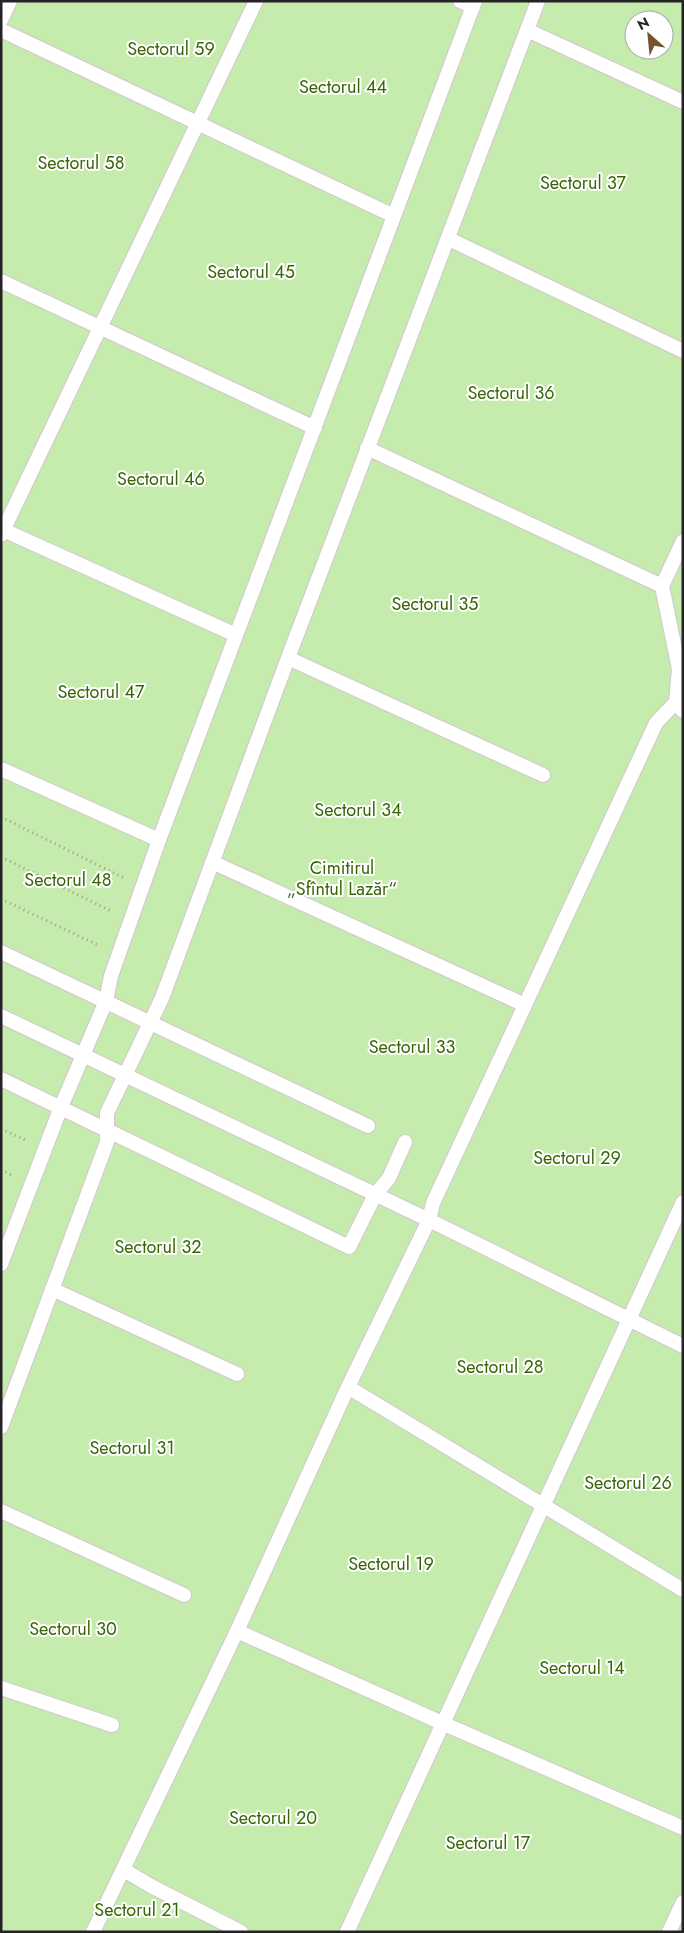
<svg xmlns="http://www.w3.org/2000/svg" width="684" height="1933" font-family="Jost,sans-serif">
	<style>
		.green { fill: #c5ecac; fill-rule: evenodd }
		.lines { fill: none; stroke-linecap: round; stroke-linejoin: round }
		.service-casing { stroke: #d3c5d1; stroke-width: 16 }
		.path { stroke: #a1979f; stroke-width: 3; stroke-dasharray: 1 4; stroke-linecap: butt }
		.service { stroke: #fff; stroke-width: 14 }
		.labels { text-anchor: middle; dominant-baseline: central; stroke-width: 4; stroke-linejoin: round; paint-order: stroke }
		.park-label { font-size: 18px; fill: #386505; stroke: #fff }
	</style>
	<rect width="100%" height="100%" fill="#fef0fc"/>
	<path class="green" d="M1 1H683V1932H1ZM634 20H664V50H634Z"/>
	<g class="lines">
		<defs>
			<path id="service" d="M460 1 473 7
				M1 20 10 1
				M1 30 394 216
				M527 30 683 102
				M449 239 683 351
				M1 281 315 428
				M367 448 662 586
				M1 529 236 635
				M1 535 256 1
				M683 541 662 586 679 669 676 702 683 711
				M288 658 543 775
				M1 769 159 840
				M212 862 525 1005
				M1 952 368 1126
				M1 1016 429 1220 683 1346
				M1 1079 349 1247 375 1195 389 1178 405 1142
				M1 1264 61 1107 106 1001 111 976 159 840 475 1
				M52 1289 237 1374
				M348 1387 683 1590
				M1 1427 107 1142V1113L162 998 288 658 538 1
				M1 1511 184 1595
				M237 1631 442 1723 683 1828
				M1 1688 112 1725
				M124 1870 151 1886 241 1932
				M93 1932 237 1631 348 1387 429 1220 433 1203 656 723 676 702
				M347 1932 683 1202
				M669 1932 683 1902"/>
		</defs>
		<use href="#service" class="service-casing"/>
		<path class="path" d="M1 817 124 878
			M1 857 113 912
			M1 899 100 946
			M1 1129 25 1140
			M1 1170 12 1175"/>
		<use href="#service" class="service"/>
	</g>
	<g class="labels">
		<g class="park-label">
			<text x="171" y="49">Sectorul 59</text>
			<text x="343" y="87">Sectorul 44</text>
			<text x="81" y="163">Sectorul 58</text>
			<text x="583" y="183">Sectorul 37</text>
			<text x="251" y="272">Sectorul 45</text>
			<text x="511" y="393">Sectorul 36</text>
			<text x="161" y="479">Sectorul 46</text>
			<text x="435" y="604">Sectorul 35</text>
			<text x="101" y="692">Sectorul 47</text>
			<text x="358" y="810">Sectorul 34</text>
			<text x="342" y="868">Cimitirul<tspan x="342" dy="21">„Sfîntul Lazăr“</tspan></text>
			<text x="68" y="880">Sectorul 48</text>
			<text x="412" y="1047">Sectorul 33</text>
			<text x="577" y="1158">Sectorul 29</text>
			<text x="158" y="1247">Sectorul 32</text>
			<text x="500" y="1367">Sectorul 28</text>
			<text x="132" y="1448">Sectorul 31</text>
			<text x="628" y="1483">Sectorul 26</text>
			<text x="391" y="1564">Sectorul 19</text>
			<text x="73" y="1629">Sectorul 30</text>
			<text x="582" y="1668">Sectorul 14</text>
			<text x="273" y="1818">Sectorul 20</text>
			<text x="488" y="1843">Sectorul 17</text>
			<text x="137" y="1910">Sectorul 21</text>
		</g>
	</g>
	<rect width="684" height="1933" fill="none" stroke="#272226" stroke-width="5"/>
	<g transform="translate(649 35) rotate(333)"><circle r="24" fill="#ffffff" stroke="#a9a7a8"/>
	<path d="M0-4L9 19L0 12L-9 19Z" fill="#76542c"/>
	<text y="-8" font-size="14" font-weight="bold" text-anchor="middle" fill="#272226">N</text>
	</g>
</svg>
